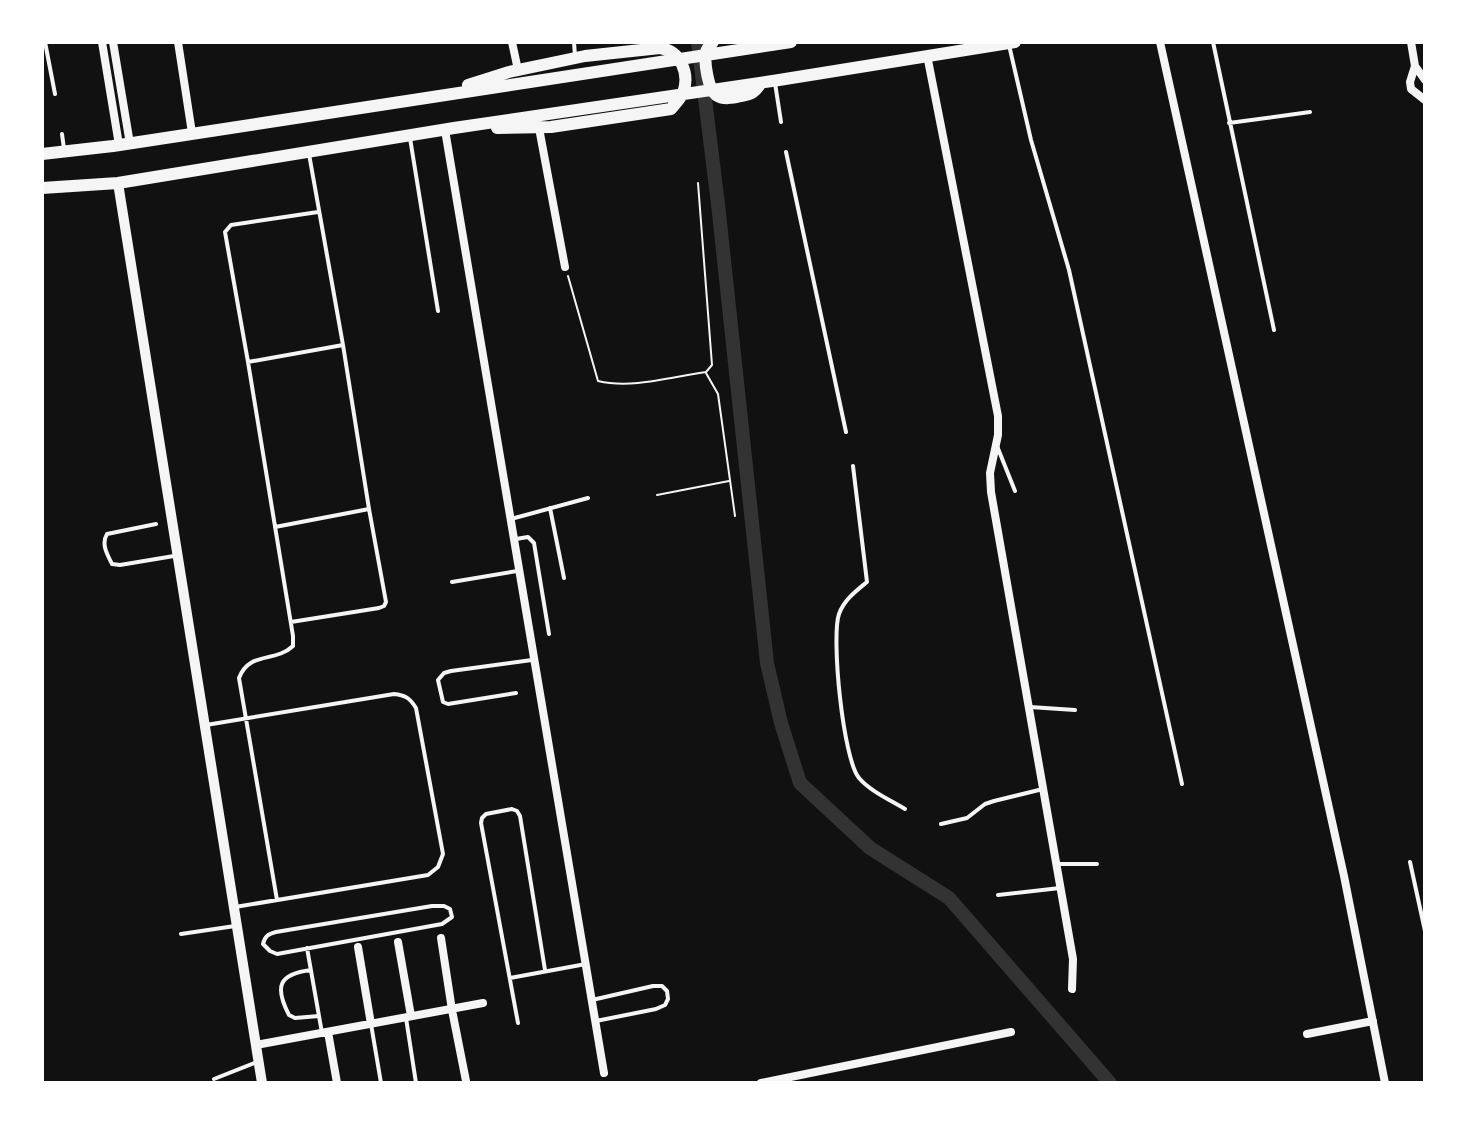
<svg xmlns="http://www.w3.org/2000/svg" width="1467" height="1125" font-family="'Space Grotesk',sans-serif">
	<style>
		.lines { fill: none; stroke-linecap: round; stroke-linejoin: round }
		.canal { stroke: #333; stroke-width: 14 }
		.path { stroke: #f5f5f5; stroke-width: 2 }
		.service { stroke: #f5f5f5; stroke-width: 4 }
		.minor { stroke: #f5f5f5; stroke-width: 8 }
		.tertiary { stroke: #f5f5f5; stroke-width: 10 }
		.primary { stroke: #f5f5f5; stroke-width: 12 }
	</style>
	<rect width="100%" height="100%" fill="#111"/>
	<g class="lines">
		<path class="canal" d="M698 42 718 204 767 663 781 723 800 783 870 848 949 898 1110 1083"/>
		<path class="path" d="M568 276 598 381C632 389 671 377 706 372L712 365 698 183
			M706 373 718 394 735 516
			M657 495 729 481"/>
		<path class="service" d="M45 42 55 94
			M574 42 575 56
			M1213 42 1274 330
			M1009 45 1031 140 1069 270 1182 784
			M775 83 781 122
			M1229 123 1310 112
			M62 134 64 149
			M410 138 438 311
			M786 152 846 432
			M248 362 225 232 231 225 318 212
			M997 446 1015 491
			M853 466 867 582C856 591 844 600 839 614 831 637 843 759 859 778 870 791 890 800 905 809
			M550 508 564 578
			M511 519 588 498
			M156 524 107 534C101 544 107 554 112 564L120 565 174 556
			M275 527 369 509
			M516 539 528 537 534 543 549 634
			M452 582 517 571
			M291 622 379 608 384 606 386 602 369 509 343 345
			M516 693 448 704 443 702 438 680 444 673 451 671 532 660
			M1030 707 1075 710
			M206 725 394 694C405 695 410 698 416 708L443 854 438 867 428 875 235 907
			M941 824 967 818 985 804 994 801 1043 789
			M1410 862 1425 931
			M1058 864H1097
			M998 895 1060 888
			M277 900 239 678C249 651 275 663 293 646V636L248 362 343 345 309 154
			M432 906H444L450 909 452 917 442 924 277 954 270 951 263 944C265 936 268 934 276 932Z
			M181 934 235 926
			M307 948 322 1033
			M311 970C279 974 274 986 289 1015L295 1018 319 1016
			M510 978 586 964
			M592 1000 653 986H662L667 991 668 999 665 1005 656 1009 596 1021
			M406 1018 416 1083
			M518 1023 481 823 482 818 486 814 512 809 517 811 520 816 545 970
			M371 1024 381 1083
			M214 1079 257 1062"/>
		<path class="minor" d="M102 42 119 145
			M113 42 130 144
			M178 42 192 133
			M512 42 518 70
			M1160 42 1344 876 1385 1083
			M1411 42 1415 66 1425 80
			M927 55 998 416V435L990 473 991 492 1073 959 1072 989
			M1415 66 1410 82 1411 89 1425 100
			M539 128 565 267
			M445 130 604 1073
			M441 938 452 1010 466 1081
			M398 942 411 1016
			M358 947 371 1024
			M328 1032 337 1083
			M1307 1034 1373 1021
			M256 1045 483 1003
			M761 1083 1011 1032"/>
		<path class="tertiary" d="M118 183 262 1083"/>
		<path class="primary" d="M713 42C710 45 707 48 706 52 704 62 708 89 716 95 723 100 733 98 741 96 752 94 755 92 761 83
			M468 85 509 72 585 56 660 48C681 51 690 74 683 93 680 99 675 104 671 109L551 127 497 128
			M42 154 113 146 791 42
			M42 188 118 183 454 128 779 80 1015 42"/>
	</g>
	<rect width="1467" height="1125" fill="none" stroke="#ffffff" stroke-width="88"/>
</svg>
